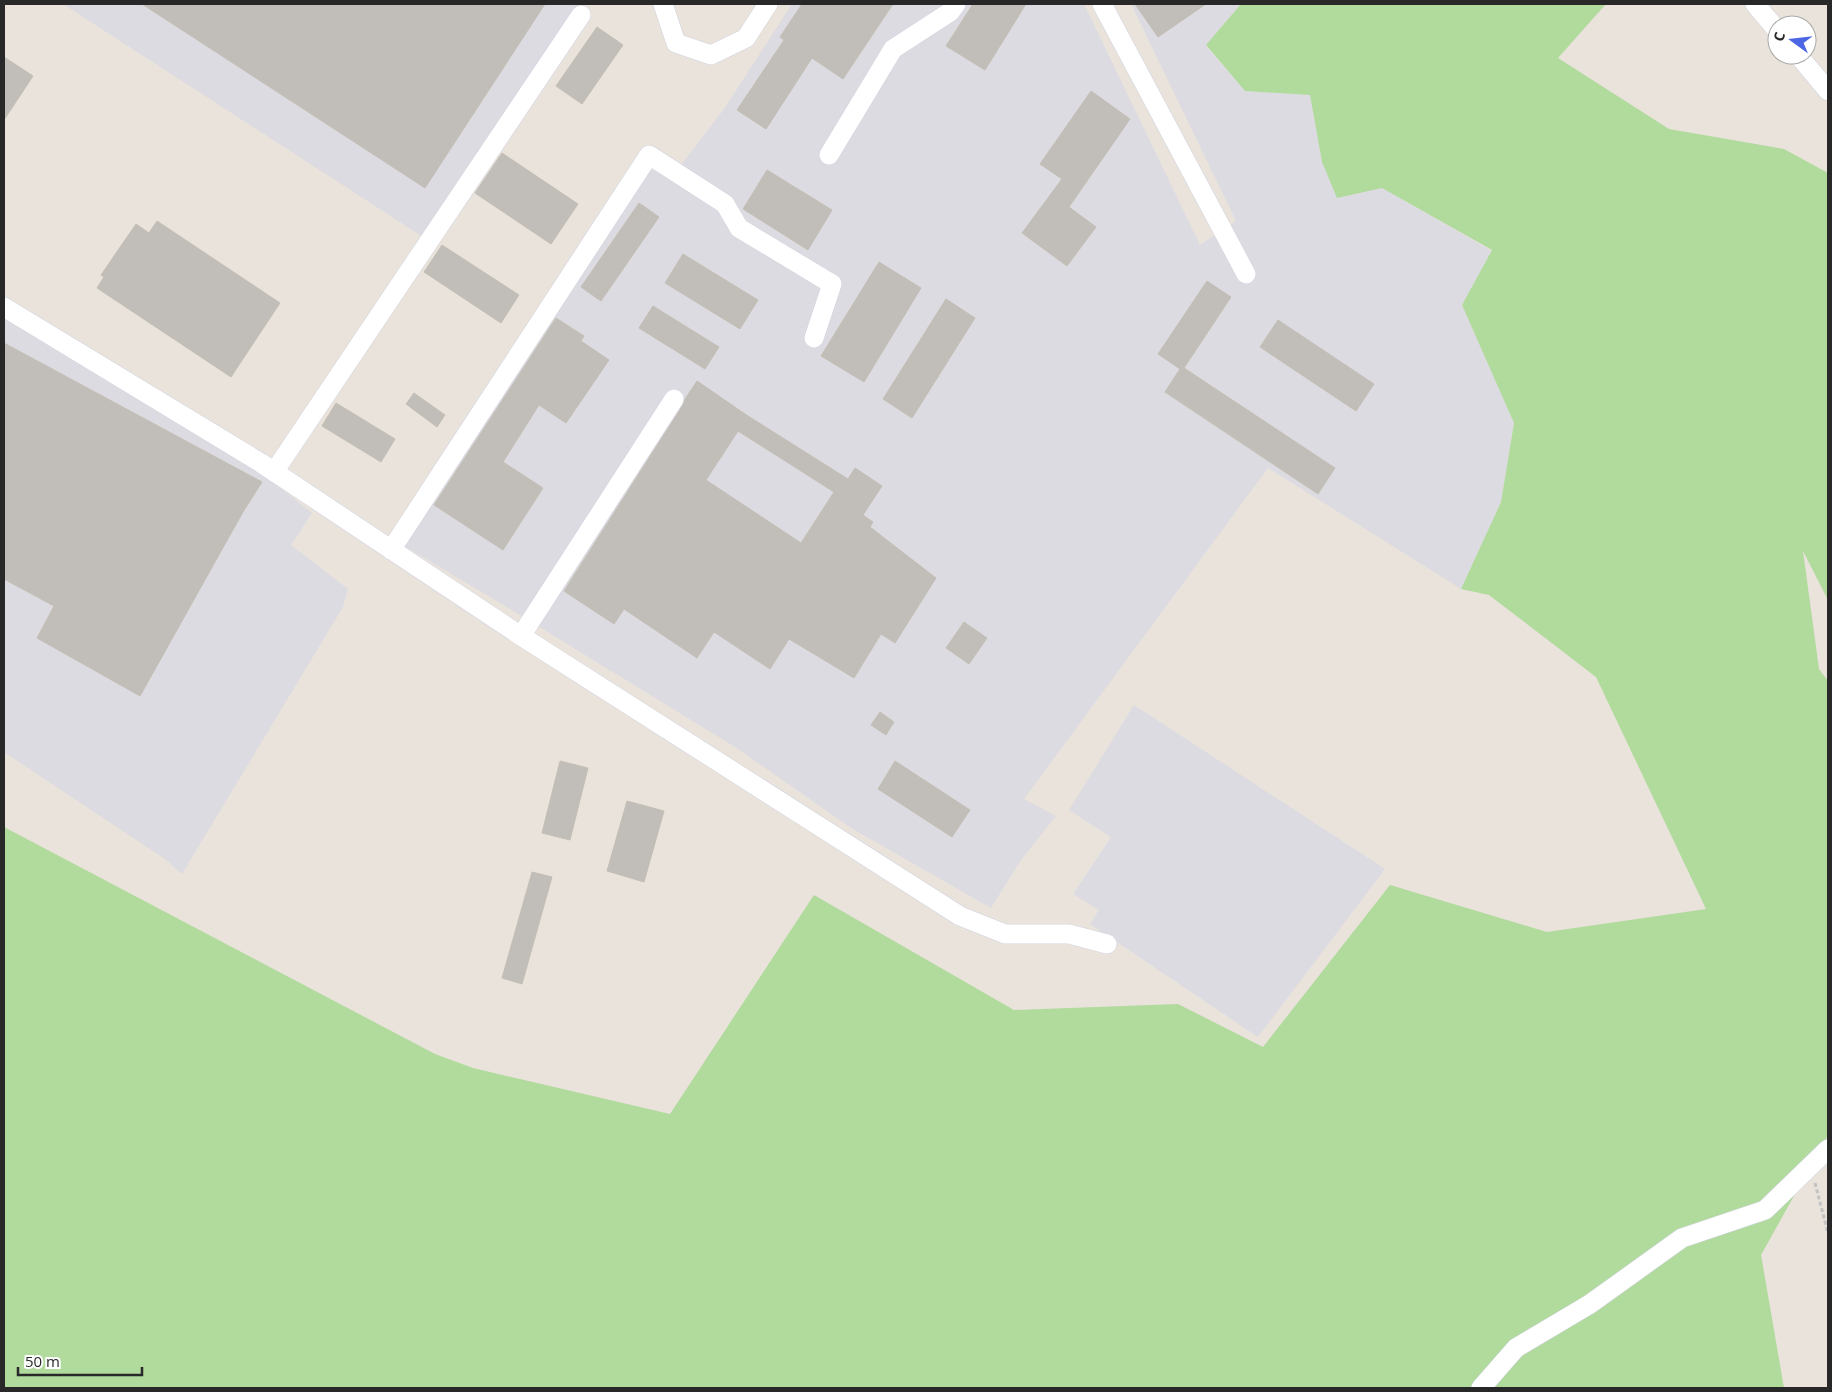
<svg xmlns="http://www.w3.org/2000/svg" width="1832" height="1392" font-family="'Open Sans',sans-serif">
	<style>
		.industrial { fill: #dddbe2 }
		.green { fill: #b1da9d }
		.building { fill: #c1bdb8; stroke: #c4bfb5; fill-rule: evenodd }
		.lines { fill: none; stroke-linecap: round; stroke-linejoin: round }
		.minor-casing { stroke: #d1d3df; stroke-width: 20 }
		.path { stroke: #c3c3c3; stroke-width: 3; stroke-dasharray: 4 2.5; stroke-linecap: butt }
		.minor { stroke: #fff; stroke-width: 19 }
	</style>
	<rect width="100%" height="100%" fill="#e9e3db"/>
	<path class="industrial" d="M63 4H583L423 237Z
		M792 4H1084L1200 245 1236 221 1131 4H1241L1206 46 1245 91 1310 95 1322 162 1382 188 1492 251 1462 305 1514 422 1501 502 1461 589 1268 468 1024 799 1056 816 1021 860 991 908 851 828 735 747 515 612 401 544 651 169 671 178 724 109Z
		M4 318 265 476 312 513 291 545 348 589 343 607 182 874 165 859 4 752Z
		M1134 705 1385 869 1258 1037 1090 924 1099 910 1073 894 1111 837 1069 810Z"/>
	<path class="green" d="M1241 4H1606L1558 58 1669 129 1784 149 1828 173V600L1803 551 1819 669 1828 681V1135L1761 1255 1784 1388H4V827L435 1054 473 1068 670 1114 814 895 1014 1010 1178 1004 1263 1047 1390 885 1547 932 1706 909 1596 677 1489 595 1461 589 1501 502 1514 423 1462 305 1492 250 1382 188 1337 198 1322 162 1310 95 1245 91 1206 45Z"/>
	<path class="building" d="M142 4H545L425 188Z
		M802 4H893L843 79 812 58 766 129 737 110 784 40 780 37Z
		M973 4H1026L985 70 946 46Z
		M1135 4H1206L1158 37Z
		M597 27 623 45 582 104 556 86Z
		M4 57 33 76 4 120Z
		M1091 91 1130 119 1069 207 1096 227 1067 266 1022 233 1062 179 1040 164Z
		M502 153 578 204 551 244 475 193Z
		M767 170 832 210 808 250 743 209Z
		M639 203 659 217 601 301 581 287Z
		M157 221 280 303 231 377 97 288 104 277 101 275 136 224 149 233Z
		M442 245 519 295 501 323 424 272Z
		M683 254 758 300 740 329 665 283Z
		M879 262 921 288 864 382 821 356Z
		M1207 281 1231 297 1184 368 1335 468 1318 494 1165 392 1180 369 1158 354Z
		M946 299 975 318 912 418 883 399Z
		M653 306 719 347 705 369 639 328Z
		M556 318 584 336 581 341 609 360 566 423 539 405 503 462 543 488 503 550 434 505Z
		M1278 320 1374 384 1356 411 1260 347Z
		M4 343 262 482 243 512 140 696 37 638 54 606 4 579Z
		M697 381 748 416 848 479 855 468 882 486 863 515 873 522 870 527 936 578 895 643 881 634 854 678 789 639 770 669 714 632 697 658 624 609 614 624 564 591 683 405 685 399ZM738 431 834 492 801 543 706 480Z
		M414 393 445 415 437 427 406 404Z
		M336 403 395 439 381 462 322 426Z
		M964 622 987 638 969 664 946 648Z
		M880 712 894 722 886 735 871 725Z
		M560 761 588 768 570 840 542 833Z
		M895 761 970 810 952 837 878 789Z
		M627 801 664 811 644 882 607 871Z
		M532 872 552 877 522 984 502 978Z"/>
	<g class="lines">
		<defs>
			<path id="minor" d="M663 4 676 43 711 55 746 38 768 4
				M1102 4 1246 274
				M1755 4 1777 30
				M1798 55 1828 91
				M829 155 893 49 950 12 956 4
				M4 307 261 463 521 636 960 916 1005 934H1069L1107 944
				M274 472 581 15
				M391 550 649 155 725 204 739 228 832 284 814 338
				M521 636 674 399
				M1481 1388 1516 1348 1590 1304 1682 1238 1765 1210 1828 1149"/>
		</defs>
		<use href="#minor" class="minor-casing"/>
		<path class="path" d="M1815 1183 1828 1233"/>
		<use href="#minor" class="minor"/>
	</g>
	<rect width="1832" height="1392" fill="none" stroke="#282828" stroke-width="10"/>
	<g transform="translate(1792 40) rotate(285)"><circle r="24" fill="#ffffff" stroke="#a9a9a9"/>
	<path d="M0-4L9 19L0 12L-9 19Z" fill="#4d67e4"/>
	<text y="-8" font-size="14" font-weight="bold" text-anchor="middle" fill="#282828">С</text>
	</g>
	<path d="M18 1367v8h124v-8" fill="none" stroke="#282828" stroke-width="2.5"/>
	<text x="25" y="1367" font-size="15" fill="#282828" stroke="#ffffff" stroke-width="4" paint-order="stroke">50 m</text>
</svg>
